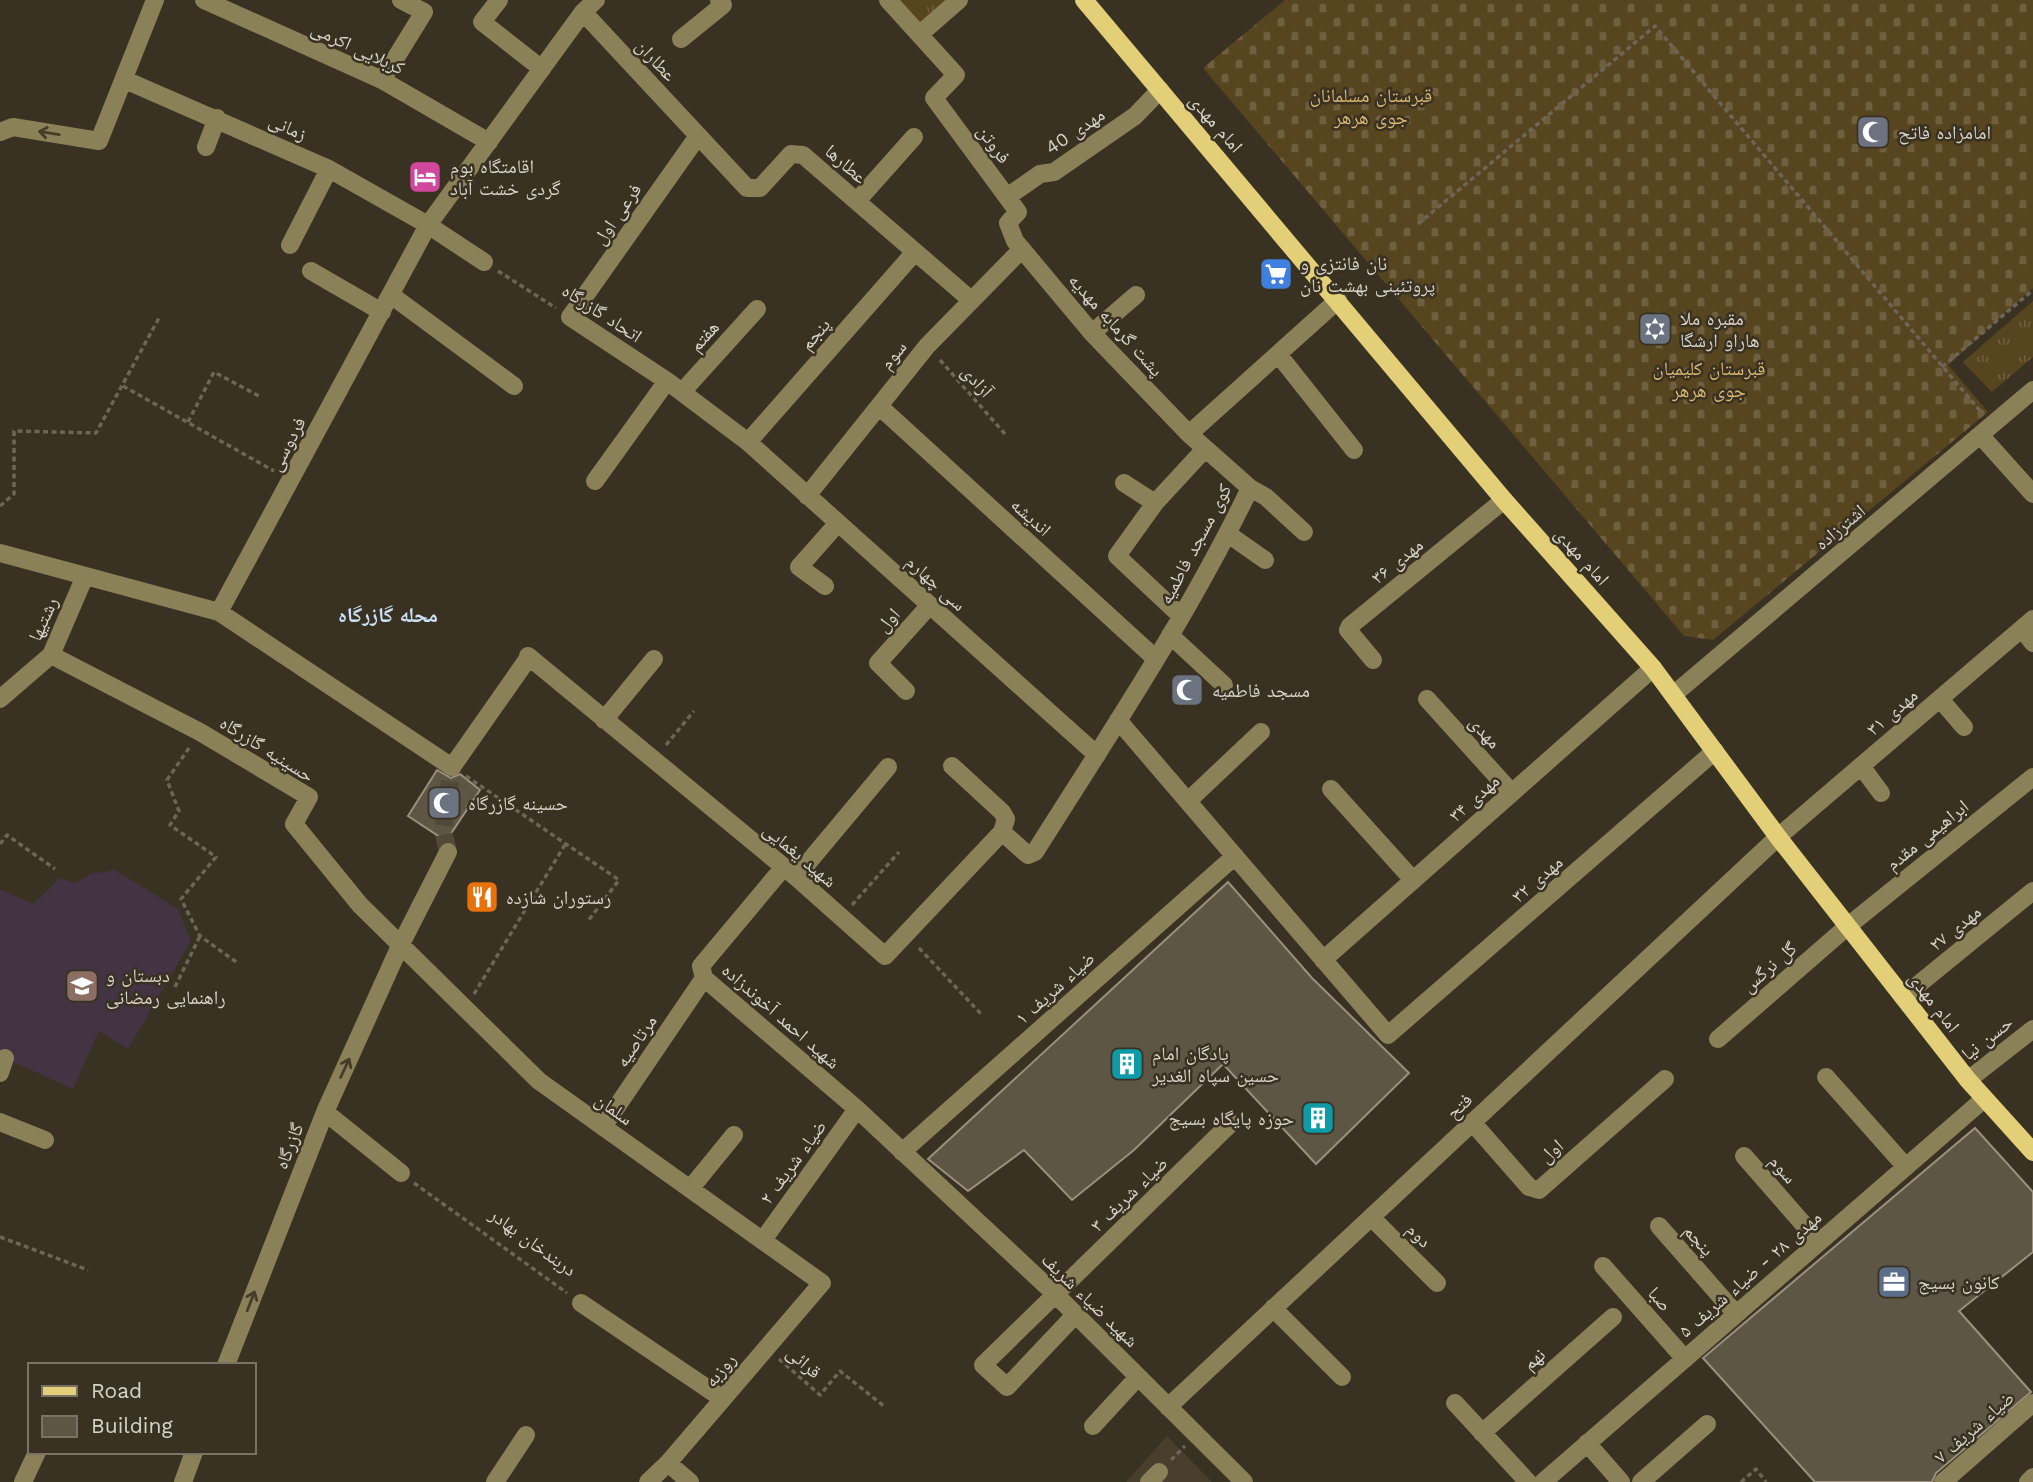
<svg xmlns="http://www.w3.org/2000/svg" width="2033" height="1482" font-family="'Work Sans','Noto Naskh Arabic',sans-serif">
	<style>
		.education { fill: #423442 }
		.medical { fill: #483e2e }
		.grass { fill: url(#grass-tufts) }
		.cemetery { fill: url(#cemetery-stones) }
		.building { fill: #5e5645; stroke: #99907e; stroke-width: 2 }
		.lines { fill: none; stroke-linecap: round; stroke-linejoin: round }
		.minor-tunnel { stroke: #51493a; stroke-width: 18; stroke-dasharray: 18 9; stroke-linecap: butt }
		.path { stroke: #6d6557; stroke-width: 3.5; stroke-dasharray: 5 3.5; stroke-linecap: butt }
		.minor { stroke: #8a8158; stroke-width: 18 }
		.major { stroke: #e3cf78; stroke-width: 18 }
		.oneway { stroke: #453d29 }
		.labels { text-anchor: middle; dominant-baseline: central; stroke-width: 5; stroke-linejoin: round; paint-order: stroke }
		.street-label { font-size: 19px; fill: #d9d4ca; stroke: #393121 }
		.park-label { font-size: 19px; fill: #ddb971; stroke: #393121 }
		.poi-label { font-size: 19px; fill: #d9d4ca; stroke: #393121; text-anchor: start }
		.neighbourhood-label { font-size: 21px; font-weight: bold; fill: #cae1f8; stroke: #393121 }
	</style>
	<defs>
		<pattern id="grass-tufts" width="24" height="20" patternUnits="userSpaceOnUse" patternTransform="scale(1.75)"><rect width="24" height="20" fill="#574520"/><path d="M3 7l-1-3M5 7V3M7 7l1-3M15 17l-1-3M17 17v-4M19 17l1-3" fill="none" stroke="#6f5f3f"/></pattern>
		<pattern id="cemetery-stones" width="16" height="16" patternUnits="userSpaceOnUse" patternTransform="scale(1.75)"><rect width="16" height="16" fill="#574520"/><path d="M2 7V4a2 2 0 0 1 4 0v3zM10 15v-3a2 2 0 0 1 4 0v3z" fill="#6f5f3f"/></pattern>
	</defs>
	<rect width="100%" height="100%" fill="#393121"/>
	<path class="education" d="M115 870 178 909 191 941 128 1049 99 1031 73 1089 0 1056V889L33 904 60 878 76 883 91 874Z"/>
	<path class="medical" d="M1167 1436 1212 1482H1126Z"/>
	<path class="grass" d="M900 0H950L921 23Z
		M2033 301V357L1992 392 1963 362Z"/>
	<path class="cemetery" d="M1285 0H2033V288L1948 365 1988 412 1713 640 1684 636 1203 68Z"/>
	<path class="building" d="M437 770 451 778 460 774 480 790 446 841 408 816Z
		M1228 882 1312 978 1409 1073 1316 1164 1223 1064 1134 1150 1072 1200 1024 1150 968 1191 928 1159Z
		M1975 1128 2033 1192V1252L1959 1311 2031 1392 1936 1473 1932 1482H1815L1703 1358Z"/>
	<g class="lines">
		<path class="minor-tunnel" d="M448 852 443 830 452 767"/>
		<path class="path" d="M1418 224 1655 26 1981 412
			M498 271 556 308
			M940 360 1005 434
			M1942 367 2033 290
			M123 386 274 471
			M188 422 214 372 259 396
			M0 506 14 494V431L96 433 159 318
			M666 745 694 711
			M189 748 167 780 179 811 170 825 216 857 181 899 200 936 239 964
			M466 776 619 880 588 921
			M0 844 7 835 55 869
			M852 905 899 852
			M919 948 982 1015
			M175 987 200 936
			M474 994 566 843
			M414 1183 567 1293
			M0 1237 88 1270
			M779 1359 820 1395 840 1371 885 1407
			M1171 1460 1185 1446
			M1741 1482 1756 1469 1766 1482"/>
		<path class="minor" d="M204 0 382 80 489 142
			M499 0 482 22 542 69
			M888 0 956 75 934 98 1018 212 1008 223 1015 241 1092 333 1189 434
			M583 12 747 188H760L791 154 803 155 971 300
			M920 34 959 0
			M681 39 723 5 719 0
			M125 80 329 169 428 225 484 262
			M382 80 424 12 401 0
			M0 132 13 127 99 141 155 0
			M698 136 570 317 667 381 748 442 1097 755
			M206 147 217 118
			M1007 197 1040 174 1054 172 1135 116 1160 90
			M857 201 914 137
			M290 245 329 169
			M311 271 382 312
			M391 295 514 386
			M1092 333 1136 295
			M1278 354 1354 450
			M682 392 757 309
			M879 406 1156 659
			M1981 436 2033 494
			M748 442 914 253
			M595 481 667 381
			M1124 483 1155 503
			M1250 488 1266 497 1304 532
			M807 496 927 346 1022 249
			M1228 534 1265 560
			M0 553 219 612 452 767 529 657
			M825 586 799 567 838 523
			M219 612 428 225 583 12 596 0
			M1181 616 1117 556 1155 503 1204 450
			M2022 629 2033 643
			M1170 635 1224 685
			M51 655 200 732 309 797 294 824 360 905 539 1081 822 1283 668 1463 648 1482
			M528 656 796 877 885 956 1002 832 1028 855 1035 852C1110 733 1189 615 1250 488L1189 434 1338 300
			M1373 660 1348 630 1350 626 1504 500
			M906 691 878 663 930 605
			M1673 695 2033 390
			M0 699 51 655 85 576
			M1427 699 1512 793
			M1940 699 1964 727
			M604 720 654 659
			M1118 720 1388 1035 1715 751
			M952 766 1002 812 1006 819 1002 832
			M1861 766 1881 793
			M1331 789 1413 880
			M1188 801 1261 732
			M783 868 701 966 704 978 857 1109 1055 1294 1244 1482
			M796 877 888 767
			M1323 960 1653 668
			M1903 997 2033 891
			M1718 1039 1848 926 2033 777
			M0 1073 5 1058
			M1826 1077 1906 1167
			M1968 1080 2033 1029
			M325 1112 401 1173
			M0 1122 45 1140
			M1472 1122 1529 1187 1539 1190 1665 1079
			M603 1127 704 978
			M902 1152 1235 856
			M1744 1156 1819 1242
			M690 1189 734 1135
			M1371 1217 1437 1283
			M1659 1226 1736 1314
			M763 1240 857 1109
			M1603 1266 1685 1359
			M581 1303 723 1399
			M1273 1308 1342 1377
			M1075 1315 1007 1387 983 1365 1231 1123
			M226 1365 325 1112 400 946 448 852
			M1455 1403 1528 1482
			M1168 1407 1778 837 2033 619
			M1093 1426 1138 1377
			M1482 1433 1613 1317
			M1587 1443 1621 1482
			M668 1463 690 1482
			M23 1482 37 1452
			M183 1482 194 1452
			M495 1482 526 1435
			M1149 1482 1159 1472
			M1543 1482 1984 1099
			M1641 1482 1707 1424
			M1943 1482 2033 1403
			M2028 1482 2033 1477"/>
		<path class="major" d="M1084 0 1504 500 1653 668 1778 837 1968 1080 2033 1152"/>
	</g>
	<defs><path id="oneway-shaft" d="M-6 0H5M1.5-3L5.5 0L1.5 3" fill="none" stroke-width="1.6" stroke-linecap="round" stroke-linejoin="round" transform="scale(1.75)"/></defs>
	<g class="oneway">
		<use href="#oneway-shaft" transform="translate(49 133) rotate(-171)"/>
		<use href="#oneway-shaft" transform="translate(345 1068) rotate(-65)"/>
		<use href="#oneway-shaft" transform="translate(251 1301) rotate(-69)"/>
	</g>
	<defs>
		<symbol id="mosque-square" viewBox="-11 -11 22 22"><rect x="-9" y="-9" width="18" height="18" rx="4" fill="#6b7280" stroke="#393121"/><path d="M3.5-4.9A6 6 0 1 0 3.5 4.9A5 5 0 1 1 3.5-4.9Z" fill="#fff"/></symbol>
		<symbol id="hotel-square" viewBox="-11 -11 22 22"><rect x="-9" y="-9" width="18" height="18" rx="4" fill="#d1479c" stroke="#393121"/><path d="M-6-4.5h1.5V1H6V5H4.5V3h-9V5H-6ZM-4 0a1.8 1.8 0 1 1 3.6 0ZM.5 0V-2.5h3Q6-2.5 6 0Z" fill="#fff"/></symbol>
		<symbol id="supermarket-square" viewBox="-11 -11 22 22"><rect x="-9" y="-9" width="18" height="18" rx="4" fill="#3f7fe0" stroke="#393121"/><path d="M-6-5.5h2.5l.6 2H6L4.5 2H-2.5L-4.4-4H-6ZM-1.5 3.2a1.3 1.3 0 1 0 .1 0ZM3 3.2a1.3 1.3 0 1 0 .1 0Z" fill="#fff"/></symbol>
		<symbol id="synagogue-square" viewBox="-11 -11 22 22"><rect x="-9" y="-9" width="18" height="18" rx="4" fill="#6b7280" stroke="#393121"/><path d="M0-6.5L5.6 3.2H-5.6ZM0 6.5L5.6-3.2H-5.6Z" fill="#fff"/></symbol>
		<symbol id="restaurant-square" viewBox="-11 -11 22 22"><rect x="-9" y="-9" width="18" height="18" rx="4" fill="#e8710a" stroke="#393121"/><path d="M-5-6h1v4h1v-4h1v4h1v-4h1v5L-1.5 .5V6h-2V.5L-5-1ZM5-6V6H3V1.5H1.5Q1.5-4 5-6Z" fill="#fff"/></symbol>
		<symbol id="school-square" viewBox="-11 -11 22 22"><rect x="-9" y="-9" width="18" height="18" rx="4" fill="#8d6e63" stroke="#393121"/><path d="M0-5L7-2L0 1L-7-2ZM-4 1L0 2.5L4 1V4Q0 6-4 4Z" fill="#fff"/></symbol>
		<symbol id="building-square" viewBox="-11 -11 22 22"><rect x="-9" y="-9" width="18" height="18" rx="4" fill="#0f9aa8" stroke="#393121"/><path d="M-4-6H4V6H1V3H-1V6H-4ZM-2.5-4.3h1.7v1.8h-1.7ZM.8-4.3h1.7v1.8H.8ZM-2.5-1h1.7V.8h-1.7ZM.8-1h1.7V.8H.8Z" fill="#fff"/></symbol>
		<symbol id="office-square" viewBox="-11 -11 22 22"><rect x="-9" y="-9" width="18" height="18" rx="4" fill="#5c6f8a" stroke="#393121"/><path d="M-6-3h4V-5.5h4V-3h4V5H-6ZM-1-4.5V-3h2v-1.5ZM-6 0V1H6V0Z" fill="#fff"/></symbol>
	</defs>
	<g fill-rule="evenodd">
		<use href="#mosque-square" x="1854" y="113" width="38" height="38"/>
		<use href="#hotel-square" x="406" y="158" width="38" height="38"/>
		<use href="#supermarket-square" x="1257" y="255" width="38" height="38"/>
		<use href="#synagogue-square" x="1636" y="310" width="38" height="38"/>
		<use href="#mosque-square" x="1168" y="671" width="38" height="38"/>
		<use href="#mosque-square" x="425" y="784" width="38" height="38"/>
		<use href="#restaurant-square" x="463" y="878" width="38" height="38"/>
		<use href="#school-square" x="63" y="967" width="38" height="38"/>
		<use href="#building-square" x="1108" y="1045" width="38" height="38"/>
		<use href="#building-square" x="1299" y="1099" width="38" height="38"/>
		<use href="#office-square" x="1875" y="1263" width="38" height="38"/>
	</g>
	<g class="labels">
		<g class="street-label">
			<text transform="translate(358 48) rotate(25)">کربلایی اکرمی</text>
			<text transform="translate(656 60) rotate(47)">عطاران</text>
			<text transform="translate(1216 123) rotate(49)">امام مهدی</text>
			<text transform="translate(288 127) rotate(25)">زمانی</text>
			<text transform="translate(1075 131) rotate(-34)">مهدی 40</text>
			<text transform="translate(994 144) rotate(54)">فروتن</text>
			<text transform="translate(846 164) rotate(41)">عطارها</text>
			<text transform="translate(617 214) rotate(-55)">فرعی اول</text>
			<text transform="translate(602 313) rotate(33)">اتحاد گازرگاه</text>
			<text transform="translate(1116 325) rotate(48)">پشت گرمابه مهدیه</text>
			<text transform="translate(815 334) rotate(-49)">پنجم</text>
			<text transform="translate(704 336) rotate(-48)">هفتم</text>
			<text transform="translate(893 355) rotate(-51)">سوم</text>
			<text transform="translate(977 381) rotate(48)">آزادی</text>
			<text transform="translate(287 444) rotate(-62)">فردوسی</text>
			<text transform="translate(1031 517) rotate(42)">اندیشه</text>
			<text transform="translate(1840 527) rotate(-40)">اشترزاده</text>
			<text transform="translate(1195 544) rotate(-62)">کوی مسجد فاطمیه</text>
			<text transform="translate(1582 556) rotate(48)">امام مهدی</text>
			<text transform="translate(1397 561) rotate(-39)">مهدی ۳۶</text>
			<text transform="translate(936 583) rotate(42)">سی چهارم</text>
			<text transform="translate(43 619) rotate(-66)">رشتیها</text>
			<text transform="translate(888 620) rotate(-48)">اول</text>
			<text transform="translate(1892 712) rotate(-41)">مهدی ۳۱</text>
			<text transform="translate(1485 732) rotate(48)">مهدی</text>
			<text transform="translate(267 749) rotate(32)">حسینیه گازرگاه</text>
			<text transform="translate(1474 798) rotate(-42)">مهدی ۳۴</text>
			<text transform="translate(1927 835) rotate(-39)">ابراهیمی مقدم</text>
			<text transform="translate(800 855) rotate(40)">شهید یغمایی</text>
			<text transform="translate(1537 879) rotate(-41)">مهدی ۳۲</text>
			<text transform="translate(1955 928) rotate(-39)">مهدی ۲۷</text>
			<text transform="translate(1769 967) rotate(-41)">گل نرگس</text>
			<text transform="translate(1055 988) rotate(-42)">ضیاء شریف ۱</text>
			<text transform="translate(1934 1002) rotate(52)">امام مهدی</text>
			<text transform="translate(781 1016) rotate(41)">شهید احمد آخوندزاده</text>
			<text transform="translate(1987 1038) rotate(-38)">حسن نیا</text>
			<text transform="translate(636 1041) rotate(-56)">مرتاصیه</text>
			<text transform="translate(1459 1106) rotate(-43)">فتح</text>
			<text transform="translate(614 1109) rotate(35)">سلمان</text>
			<text transform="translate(289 1146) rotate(-68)">گازرگاه</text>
			<text transform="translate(1551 1151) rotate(-41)">اول</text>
			<text transform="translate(793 1162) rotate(-54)">ضیاء شریف ۲</text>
			<text transform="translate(1783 1169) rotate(49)">سوم</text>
			<text transform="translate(1129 1194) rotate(-44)">ضیاء شریف ۳</text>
			<text transform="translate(1419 1235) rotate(45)">دوم</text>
			<text transform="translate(1699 1240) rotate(48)">پنجم</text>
			<text transform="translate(533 1242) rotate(36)">دربندخان بهادر</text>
			<text transform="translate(1750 1274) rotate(-41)">مهدی ۲۸ - ضیاء شریف ۵</text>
			<text transform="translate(1660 1299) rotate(49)">صبا</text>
			<text transform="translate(1090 1300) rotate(44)">شهید ضیاء شریف</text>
			<text transform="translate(1534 1359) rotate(-41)">نهم</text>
			<text transform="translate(804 1362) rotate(41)">قرائی</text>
			<text transform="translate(720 1370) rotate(-50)">روزبه</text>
			<text transform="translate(1974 1427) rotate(-41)">ضیاء شریف ۷</text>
		</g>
		<g class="park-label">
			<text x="1371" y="95">قبرستان مسلمانان<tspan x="1371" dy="22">جوی هرهر</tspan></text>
			<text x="1709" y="368">قبرستان کلیمیان<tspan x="1709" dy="22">جوی هرهر</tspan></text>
		</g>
		<g class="poi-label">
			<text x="1898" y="132">امامزاده فاتح</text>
			<text x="450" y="166">اقامتگاه بوم<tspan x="450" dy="22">گردی خشت آباد</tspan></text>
			<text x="1300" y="263">نان فانتزی و<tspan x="1300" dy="22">پروتئینی بهشت نان</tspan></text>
			<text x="1680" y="318">مقبره ملا<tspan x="1680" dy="22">هاراو ارشگا</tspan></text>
			<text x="1212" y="690">مسجد فاطمیه</text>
			<text x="468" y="803">حسینه گازرگاه</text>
			<text x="506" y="897">رستوران شازده</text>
			<text x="106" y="975">دبستان و<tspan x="106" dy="22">راهنمایی رمضانی</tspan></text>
			<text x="1152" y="1053">پادگان امام<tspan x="1152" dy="22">حسین سپاه الغدیر</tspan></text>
			<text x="1294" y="1118" text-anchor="end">حوزه پایگاه بسیج</text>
			<text x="1918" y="1282">کانون بسیج</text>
		</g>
		<g class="neighbourhood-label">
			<text x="388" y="614">محله گازرگاه</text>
		</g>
	</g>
	<rect x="28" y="1363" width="228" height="91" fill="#393121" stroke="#797265" stroke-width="2"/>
	<rect x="42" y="1386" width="35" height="10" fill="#e3cf78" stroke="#797265" stroke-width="2"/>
	<text x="91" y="1398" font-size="21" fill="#d9d4ca">Road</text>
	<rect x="42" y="1416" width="35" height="21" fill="#5e5645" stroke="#797265" stroke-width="2"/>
	<text x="91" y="1433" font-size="21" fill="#d9d4ca">Building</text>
</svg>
